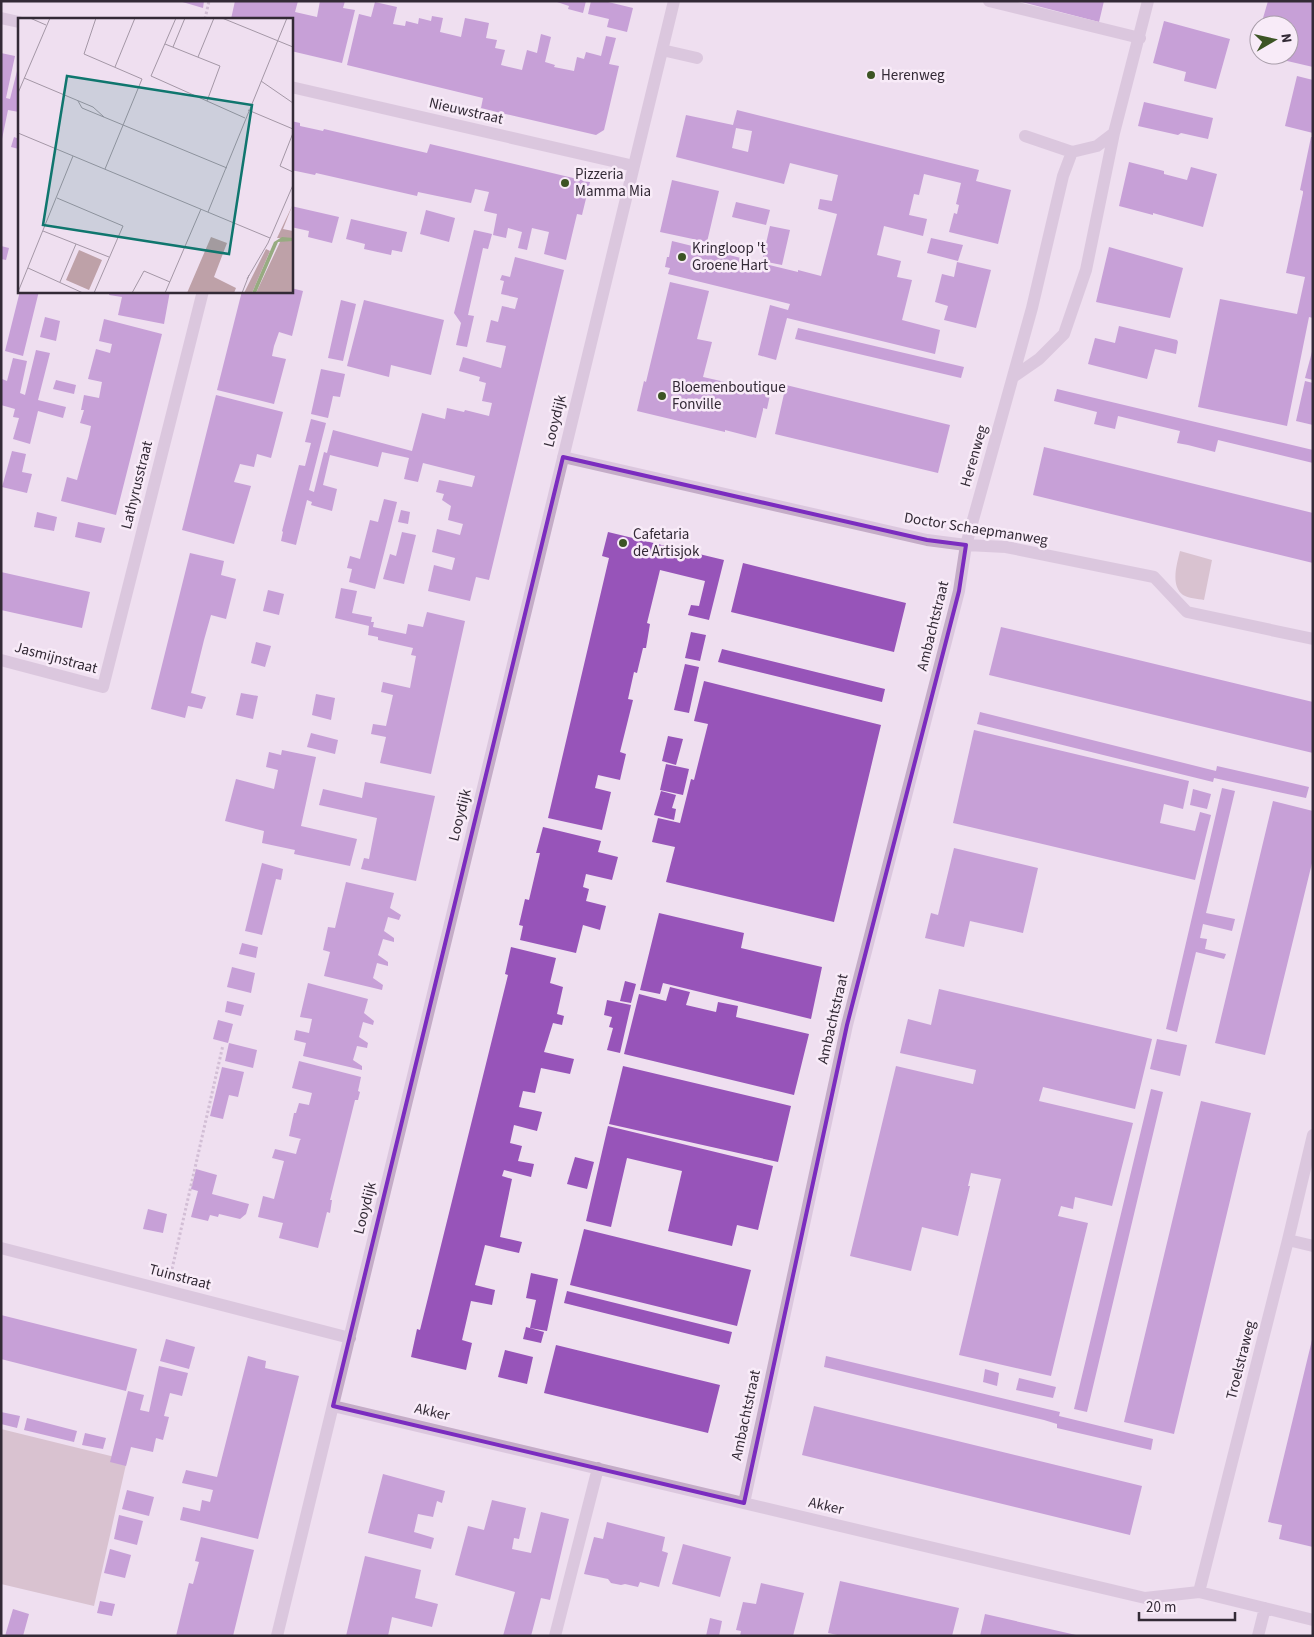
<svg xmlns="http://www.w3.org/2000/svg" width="1314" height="1637" font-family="'Source Sans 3',sans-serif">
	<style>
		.green { fill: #bea1a8 }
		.building { fill: #9754b9; fill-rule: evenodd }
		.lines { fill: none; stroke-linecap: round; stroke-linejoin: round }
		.path { stroke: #af97b3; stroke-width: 3; stroke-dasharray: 2.5 2.5; stroke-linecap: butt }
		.minor { stroke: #c4acc7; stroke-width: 12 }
		.marked { fill: none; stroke: #7b2cbf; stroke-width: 4; stroke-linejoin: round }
		.poi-dot { fill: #3c5424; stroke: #f8ebf8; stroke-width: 2 }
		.labels { text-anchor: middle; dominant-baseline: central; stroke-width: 5; stroke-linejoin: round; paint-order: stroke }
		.poi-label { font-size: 15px; fill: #332a36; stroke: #f8ebf8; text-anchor: start }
		.street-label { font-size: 15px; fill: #332a36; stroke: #f8ebf8 }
		.inset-road { fill: none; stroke: #a497a6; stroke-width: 1 }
		.view { fill: #0f766e; fill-opacity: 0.15; stroke: #0f766e; stroke-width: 2.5 }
		.inset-edge { fill: none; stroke: #332a36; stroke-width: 2.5 }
	</style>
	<rect width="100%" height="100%" fill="#efdff0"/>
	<path class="green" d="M1180 551 1212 560 1204 600C1198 599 1188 598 1183 595 1170 585 1177 564 1180 551Z
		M1 1429 127 1460 94 1606 1 1584Z"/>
	<path class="building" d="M179 1H204L203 8Z
		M235 1H298L295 12 317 17 320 1H345L343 8 355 10 342 63 291 51V19H231Z
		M554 1H586L583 13 568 9 569 6Z
		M591 1H604L633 8 627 32 607 27 609 19 588 14Z
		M1018 1H1104L1099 22Z
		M1268 1H1313V67L1266 56 1289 55V25H1261Z
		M375 2 397 7 393 24 405 26 406 21 418 24 419 18 431 21 432 16 443 18 440 32 461 37 465 18 489 23 486 38 497 40 495 48 505 50 501 65 522 70 527 50 537 53 541 34 551 37 545 62 555 65 554 67 574 71 577 57 584 59 586 52 601 56 606 36 616 38 609 64 619 66 604 130 596 135 501 113 481 108 483 98 347 65 359 14 371 17Z
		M1164 21 1230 39 1216 89 1184 81 1186 72 1153 63Z
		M1 53 15 56 6 98 10 99 19 63V112L8 110 2 139Z
		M1297 76 1313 80V133L1285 126Z
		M1144 102 1213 118 1208 139 1181 133 1178 135 1138 126Z
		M737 110 979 170 976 181 1011 190 998 244 949 232 954 213 957 214 959 205 956 204 961 183 924 174 919 195 914 194 909 215 927 219 923 236 884 226 877 255 901 261 897 277 912 280 902 320 940 330 935 354 787 318 776 360 758 355 770 305 788 310 790 304 668 274 670 268 665 267 667 257H669L672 241 798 272V270L821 276 837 214 818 209 820 199 832 201 838 175 790 163 784 184 676 157 686 115 733 125ZM736 128 752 131 748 152 732 148Z
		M291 121 300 123V126L323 131 324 129 427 153 430 144 590 182 582 215 577 214 566 260 544 254 549 232 532 228 527 250 518 248 522 232 508 228 506 238 493 235 497 214 484 211 489 192 475 189 471 203 418 192 417 196 316 173 315 175 291 170Z
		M14 137 19 139V149L11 147Z
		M1311 137H1313V318L1309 317 1287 426 1198 407 1220 299 1297 314 1305 277 1286 273 1303 193V191L1300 190Z
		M1129 162 1164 171V174L1187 180 1191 167 1217 174 1203 227 1153 213V215L1119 206Z
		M672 180 719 191 707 242 660 232Z
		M736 202 770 210 766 225 732 217Z
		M291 206 339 217 332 243 308 237 309 231 291 227Z
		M426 210 455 218 449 242 420 234Z
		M351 219 407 232 402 252 392 250 391 255 364 249 365 244 346 239Z
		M770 226 790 230 782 265 762 261Z
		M474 230 492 234 488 249 483 248 468 315 474 316 467 347 456 345 461 323 454 313Z
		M931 238 963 245 958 261 927 253Z
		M1 246 9 248 6 260 1 259Z
		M1109 247 1183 268 1170 318 1096 302Z
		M515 257 564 270 489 580 476 577 470 601 428 591 434 565 452 570 455 558 432 552 437 529 460 535 463 524 448 520 451 506 442 500 444 494 436 492 439 480 472 487 475 476 423 463 418 482 404 479 409 458 382 452 378 467 330 455 323 485 337 489 332 511 311 505 312 502 307 500 296 545 281 541 283 532 282 531 299 465 305 466 311 443 305 442 311 419 326 423 309 490 314 492 324 452 327 453 333 430 412 451 422 413 445 419 447 408 464 412 465 410 489 416 492 403 482 401 486 383 479 381 480 377 459 371 463 357 501 368 506 346 486 342 491 320 498 322 502 306 515 309 518 298 501 294 504 281 500 280 502 275 510 277Z
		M957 262 991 270 976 328 944 320 948 306 935 302 942 274 954 277Z
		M670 282 709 291 697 339 712 342 703 377 734 384 733 386 770 395 767 409 763 408V410L756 438 725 430V432L637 411 644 381 646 382Z
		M291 288 303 291 292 336 279 332 274 346 272 356 286 359 274 404 217 390 242 291H291Z
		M20 291H39L23 356 5 351Z
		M110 291H170L164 324 118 315 122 297 109 295Z
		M341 300 356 304 343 361 328 358Z
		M364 300 444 320 431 375 391 365 389 377 347 366Z
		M45 317 60 321 56 341 40 337Z
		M104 319 162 334 116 515 61 501 67 477 77 480 89 436 91 426 80 423 84 410H81L84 395 99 398 102 382 88 379 96 349 110 353 112 344 99 341Z
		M1119 326 1177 340 1178 342 1176 354 1155 349 1147 379 1088 364 1095 338 1115 343Z
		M798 328 964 367 961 378 795 339Z
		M1313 348V380L1305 378Z
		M36 350 50 353 38 400 66 407 63 418 38 411 30 444 13 439 19 418 13 417 15 409 1 405V381L2 379 7 381 13 358 27 361 20 393 25 395Z
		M321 369 345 374 340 397 333 396 328 418 311 414Z
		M56 380 76 385 74 394 53 389Z
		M1305 381 1313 383V425L1296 421Z
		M786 385 950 425 938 473 775 434Z
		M1057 389 1313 450V463L1218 440 1215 452 1188 445 1177 443 1180 431 1118 416 1115 429 1094 424 1097 412 1054 401Z
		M216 395 283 412 271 458 257 454 254 467 240 464 234 482 251 486 234 544 182 530Z
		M1044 447 1313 513V563L1033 495Z
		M12 451 26 454 22 472 32 474 27 493 2 487Z
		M384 499 397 502 375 589 349 582 352 569 347 568 350 556 360 559 370 520 378 522Z
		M401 510 410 512 408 524 398 522Z
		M37 512 57 517 54 531 34 527Z
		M78 522 105 528 101 543 75 537Z
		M402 532 416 535 404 584 383 579 390 554 396 556Z
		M608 532 724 560 709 620 688 615 691 605 699 606 705 581 660 570 647 623 650 624 646 648H643L637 673 634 672 628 699 633 700 620 752 626 754 620 780 598 775 595 788 611 792 602 830 548 818 609 558 602 556Z
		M190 553 224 561 221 575 236 579 226 619 211 615 204 640 191 693 206 697 202 709 188 706 185 718 151 709Z
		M743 563 906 603 894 652 731 612Z
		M1 572 90 592 82 628 1 610Z
		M341 588 357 591 352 613 372 617 371 622H374L373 627 406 634 408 624 423 627 427 612 465 621 431 774 380 763 386 737 371 734 373 724 386 726 393 695 381 692 383 682 410 688 416 656 411 655 413 648 378 640V637L368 635 369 626 335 618Z
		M268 590 284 594 279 615 263 611Z
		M1001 627 1313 702V753L989 675Z
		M691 632 706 635 700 661 685 658Z
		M256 642 271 646 265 667 251 663Z
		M722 649 885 689 882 702 718 662Z
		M685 664 699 667 689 713 674 710Z
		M704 681 881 725 834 922 666 882 675 847 652 842 658 818 680 823 691 779 694 780 708 724 694 721Z
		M241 693 258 696 253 719 236 715Z
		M316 694 335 698 331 720 312 715Z
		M980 712 1216 771 1217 766 1309 787 1306 798 1214 778 1213 782 977 724Z
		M974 730 1189 781 1183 809 1164 804 1160 823 1195 831 1200 812 1211 815 1195 880 953 823Z
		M311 733 338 740 335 754 307 747Z
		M668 736 683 739 676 765 662 761Z
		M282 750 316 757 301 826 357 839 350 866 294 854 295 850 262 843 264 831 225 821 236 779 274 789 278 770 266 767 269 752 281 755Z
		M666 764 689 769 683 795 660 790Z
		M365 782 435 796 416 881 361 869 364 858 369 859 377 818 319 805 323 789 362 798Z
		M1222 788 1235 791 1206 913 1235 919 1232 931 1203 924 1200 938 1207 939 1205 949 1226 954 1224 959 1196 952 1177 1032 1166 1029Z
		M1193 789 1211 794 1207 809 1190 805Z
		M661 791 676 795 672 808 676 809 674 820 654 815Z
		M1273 801 1313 811V859L1265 1055 1215 1043Z
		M543 827 601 841 598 852 618 857 612 880 586 874 583 887 589 889 586 901 606 906 600 930 583 925 576 953 520 940 523 926 519 925 525 899 529 900 540 853H536Z
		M954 848 1038 868 1023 933 970 921 964 947 925 938 931 913 938 915Z
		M262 863 283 869 281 880 276 879 262 935 245 931Z
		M346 882 394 893 390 908 401 915 399 920 388 917 384 931 394 938V942L383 939 378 955 388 962V966L377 963 373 978 383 985 382 990 324 976 330 952 323 950 328 927 335 928Z
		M659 913 744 933 741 948 822 967 811 1019 663 983 660 994 640 990Z
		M242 943 258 947 256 958 239 954Z
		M511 947 556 958 550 983 563 987 557 1014 564 1016 562 1025 553 1023 544 1052 574 1059 570 1074 541 1068 535 1093 523 1091 519 1107 542 1112 537 1131 514 1125 510 1143 522 1146 518 1161 534 1164 531 1177 504 1170 502 1176 512 1179 500 1237 522 1242 519 1253 485 1245 475 1285 495 1290 492 1305 471 1301 462 1340 472 1343 466 1370 411 1357 417 1329 420 1330 508 975 505 974Z
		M232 967 255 973 251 993 227 987Z
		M625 981 636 984 631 1003 620 1001Z
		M308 983 368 999 364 1013 374 1021 373 1025 363 1022 359 1037 368 1043 367 1048 357 1046 353 1060 362 1066V1070L303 1056 306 1043 294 1040 296 1030 309 1033 312 1019 300 1017Z
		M670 987 690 992 686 1005 716 1012 718 1002 738 1006 736 1017 809 1034 794 1095 624 1054 639 994 666 1001Z
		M939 989 1152 1039 1135 1109 1043 1087 1039 1101 1133 1123 1112 1206 1075 1197 1073 1209 1061 1206 1058 1216 1088 1223 1051 1376 959 1355 1001 1179 971 1173 968 1186H970L958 1236 922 1227 911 1271 850 1256 896 1066 973 1084 976 1070 900 1053 908 1019 931 1025Z
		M607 1000 631 1005 620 1053 607 1050 613 1028 609 1027 612 1017 604 1015Z
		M227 1001 244 1005 241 1016 225 1012Z
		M218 1020 233 1024 228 1043 213 1039Z
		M1157 1039 1187 1045 1180 1076 1150 1069Z
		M229 1043 257 1050 253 1068 225 1061Z
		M299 1061 361 1077 358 1091 360 1092 358 1100H355L330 1200H332L330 1213 327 1212 318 1248 279 1238 283 1223 258 1217 263 1196 274 1199 284 1161 272 1158 275 1149 296 1154 300 1140 301 1139 289 1136 294 1113H296L299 1103 309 1105 312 1093 292 1088Z
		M623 1066 791 1106 778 1162 609 1124Z
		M222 1067 244 1072 238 1097 229 1095 223 1119 210 1116Z
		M1151 1089 1163 1092 1087 1412 1074 1409Z
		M1201 1101 1251 1113 1174 1434 1124 1422Z
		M608 1126 773 1166 758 1230 737 1225 732 1246 668 1231 682 1171 627 1158 611 1227 586 1221Z
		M575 1157 594 1162 587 1189 567 1184Z
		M196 1169 217 1175 212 1194 249 1204 246 1214 240 1219 219 1214 218 1217 210 1215 208 1221 191 1217 198 1191 191 1189Z
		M148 1209 167 1214 163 1233 143 1229Z
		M584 1229 751 1270 737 1326 570 1285Z
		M531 1273 558 1279 547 1331 530 1328 536 1300 526 1298Z
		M567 1291 732 1332 729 1344 564 1303Z
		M1 1315 137 1349 126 1391 1 1359Z
		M526 1327 544 1332 541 1343 523 1339Z
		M166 1339 195 1347 189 1369 160 1361Z
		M1312 1340H1313V1547L1279 1539 1282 1525 1268 1522Z
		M556 1345 720 1385 708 1433 544 1393Z
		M505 1350 533 1357 527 1384 498 1377Z
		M248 1356 266 1361 265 1368 299 1376 258 1539 180 1520 183 1507 200 1511 202 1500 210 1502 213 1490 182 1483 186 1470 217 1477Z
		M826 1356 1047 1409 1060 1412 1059 1416 1153 1439 1151 1450 1057 1428V1424L1044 1420 824 1367Z
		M159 1366 188 1373 182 1396 170 1393 164 1416 169 1417 163 1440 156 1438 153 1452 131 1447 126 1466 110 1462 128 1391 144 1395 140 1410 149 1412Z
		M985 1369 999 1373 997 1386 983 1382Z
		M1019 1378 1056 1387 1053 1398 1016 1390Z
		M814 1406 1142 1486 1130 1535 802 1455Z
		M1 1412 20 1416 17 1428 1 1424Z
		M27 1418 77 1431 74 1442 24 1430Z
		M85 1433 106 1438 103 1449 82 1445Z
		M383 1474 445 1491 442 1503 437 1501 433 1517 418 1514 414 1532 434 1538 431 1549 368 1533Z
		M127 1490 154 1497 149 1516 122 1509Z
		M492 1500 526 1508 519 1539 514 1538 512 1549 531 1553 541 1512 569 1519 550 1600 541 1598 531 1636H503L515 1592 455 1575 468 1526 484 1530Z
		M119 1515 143 1521 137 1545 114 1539Z
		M607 1522 665 1537 662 1551 668 1553 659 1587 640 1582 638 1587 625 1584 621 1585 611 1583 608 1579 584 1574 594 1537 603 1539Z
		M201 1537 254 1550 233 1636H176L189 1583 193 1584 199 1562 195 1561Z
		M683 1544 731 1557 720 1597 672 1584Z
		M110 1549 131 1555 125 1578 104 1573Z
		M365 1556 421 1570 415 1598 438 1604 432 1627 392 1617 388 1636H346Z
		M840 1581 959 1608 952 1636H842L828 1633Z
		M761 1583 804 1593 793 1636H740L741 1631 736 1630 743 1602 756 1604Z
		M100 1601 115 1604 112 1616 97 1613Z
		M13 1609 29 1614 23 1636H5Z
		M985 1614 1076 1635V1636H980Z
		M710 1618 722 1621 719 1636H706Z"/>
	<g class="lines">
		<path class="path" d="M205 19 209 1
			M172 1269 223 1045"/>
		<path class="minor" d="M989 1 1140 38
			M1 18 19 22
			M662 50 697 58
			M291 87 634 166
			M1025 136 1072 152
			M1013 377 1039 359 1064 334 1086 270 1114 133 1148 1
			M563 457 927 540 966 545 1006 547 1154 577 1187 612 1313 639
			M1 660 103 687 203 291
			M1288 1240 1313 1246
			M1 1248 350 1338
			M333 1406 1145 1598 1199 1592 1313 1620
			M744 1503 847 1025 959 591 966 545 1032 308 1063 176 1072 152 1097 146 1114 133
			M1199 1592 1288 1240 1313 1135
			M277 1636 674 1
			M555 1636 598 1468
			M1258 1636 1265 1608"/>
	</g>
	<path d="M0 0H1314V1637H0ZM563 457 927 540 966 545 959 591 847 1025 744 1503 333 1406Z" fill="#efdff0" fill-opacity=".55" fill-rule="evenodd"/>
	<path class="marked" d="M563 457 927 540 966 545 959 591 847 1025 744 1503 333 1406Z"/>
	<g class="poi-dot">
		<circle cx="871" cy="75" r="5"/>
		<circle cx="565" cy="183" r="5"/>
		<circle cx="682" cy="257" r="5"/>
		<circle cx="662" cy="396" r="5"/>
		<circle cx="623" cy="543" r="5"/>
	</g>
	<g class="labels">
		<g class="poi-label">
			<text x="881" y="75">Herenweg</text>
			<text x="575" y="174">Pizzeria<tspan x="575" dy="17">Mamma Mia</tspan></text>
			<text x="692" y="248">Kringloop 't<tspan x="692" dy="17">Groene Hart</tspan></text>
			<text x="672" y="387">Bloemenboutique<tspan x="672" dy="17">Fonville</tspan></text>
			<text x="633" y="534">Cafetaria<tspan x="633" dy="17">de Artisjok</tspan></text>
		</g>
		<g class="street-label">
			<text transform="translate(466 111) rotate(13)">Nieuwstraat</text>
			<text transform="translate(555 421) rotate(-76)">Looydijk</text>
			<text transform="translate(974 456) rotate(-74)">Herenweg</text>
			<text transform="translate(137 485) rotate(-76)">Lathyrusstraat</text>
			<text transform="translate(976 529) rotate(9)">Doctor Schaepmanweg</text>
			<text transform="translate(933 626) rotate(-76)">Ambachtstraat</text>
			<text transform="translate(56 658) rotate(15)">Jasmijnstraat</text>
			<text transform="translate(460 815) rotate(-76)">Looydijk</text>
			<text transform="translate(833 1019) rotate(-77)">Ambachtstraat</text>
			<text transform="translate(365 1208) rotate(-76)">Looydijk</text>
			<text transform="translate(180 1277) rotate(15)">Tuinstraat</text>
			<text transform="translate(1241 1360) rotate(-76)">Troelstraweg</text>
			<text transform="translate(432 1412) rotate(13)">Akker</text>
			<text transform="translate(746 1415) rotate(-78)">Ambachtstraat</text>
			<text transform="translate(826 1506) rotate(13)">Akker</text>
		</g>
	</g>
	<g transform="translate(18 18)">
		<rect width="275" height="275" fill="#efdff0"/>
		<path d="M275 186 265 211 275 213V220H259ZM193 219 209 225 196 259 218 270 216 275H169ZM263 222 275 223V275H238ZM248 231 252 233 234 275H226ZM61 232 84 242 71 272 48 262Z" fill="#bea1a8"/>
		<path d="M264 219 275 220V223L260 224 238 275H234L256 224Z" fill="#97ab81"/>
		<path class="inset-road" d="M12 0 28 7M78 0 66 36 124 61M204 0 275 29M147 26 202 48 189 83M155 29 167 0M180 39 196 0M97 49 117 0M133 58 227 100M133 58 158 0M6 60 75 89 86 99M243 63 275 85M0 75 32 0M60 83 64 90 209 150M230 92 275 111M0 115 252 220M275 115 262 148 275 154M87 151 124 61M39 180 105 208 76 275M190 194 269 0M25 213 91 239M10 250 65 275M229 261 250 225 275 167M42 264 58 226M0 274 55 138M114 275 126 253 152 264M147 275 183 191M224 275 231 257"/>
		<path class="view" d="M49 58 234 87 211 236 25 207Z"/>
		<rect width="275" height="275" class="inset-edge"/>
	</g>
	<rect width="1314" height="1637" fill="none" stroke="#332a36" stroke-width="5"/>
	<g transform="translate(1274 40) rotate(81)"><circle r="24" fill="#f8ebf8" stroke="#a99eaa"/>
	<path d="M0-4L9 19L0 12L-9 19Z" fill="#3c5424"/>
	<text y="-8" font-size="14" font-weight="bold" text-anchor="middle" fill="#332a36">N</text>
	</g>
	<path d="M1139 1612v8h96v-8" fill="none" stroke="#332a36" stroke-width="2.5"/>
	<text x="1146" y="1612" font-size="15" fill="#332a36" stroke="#f8ebf8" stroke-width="4" paint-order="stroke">20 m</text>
</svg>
